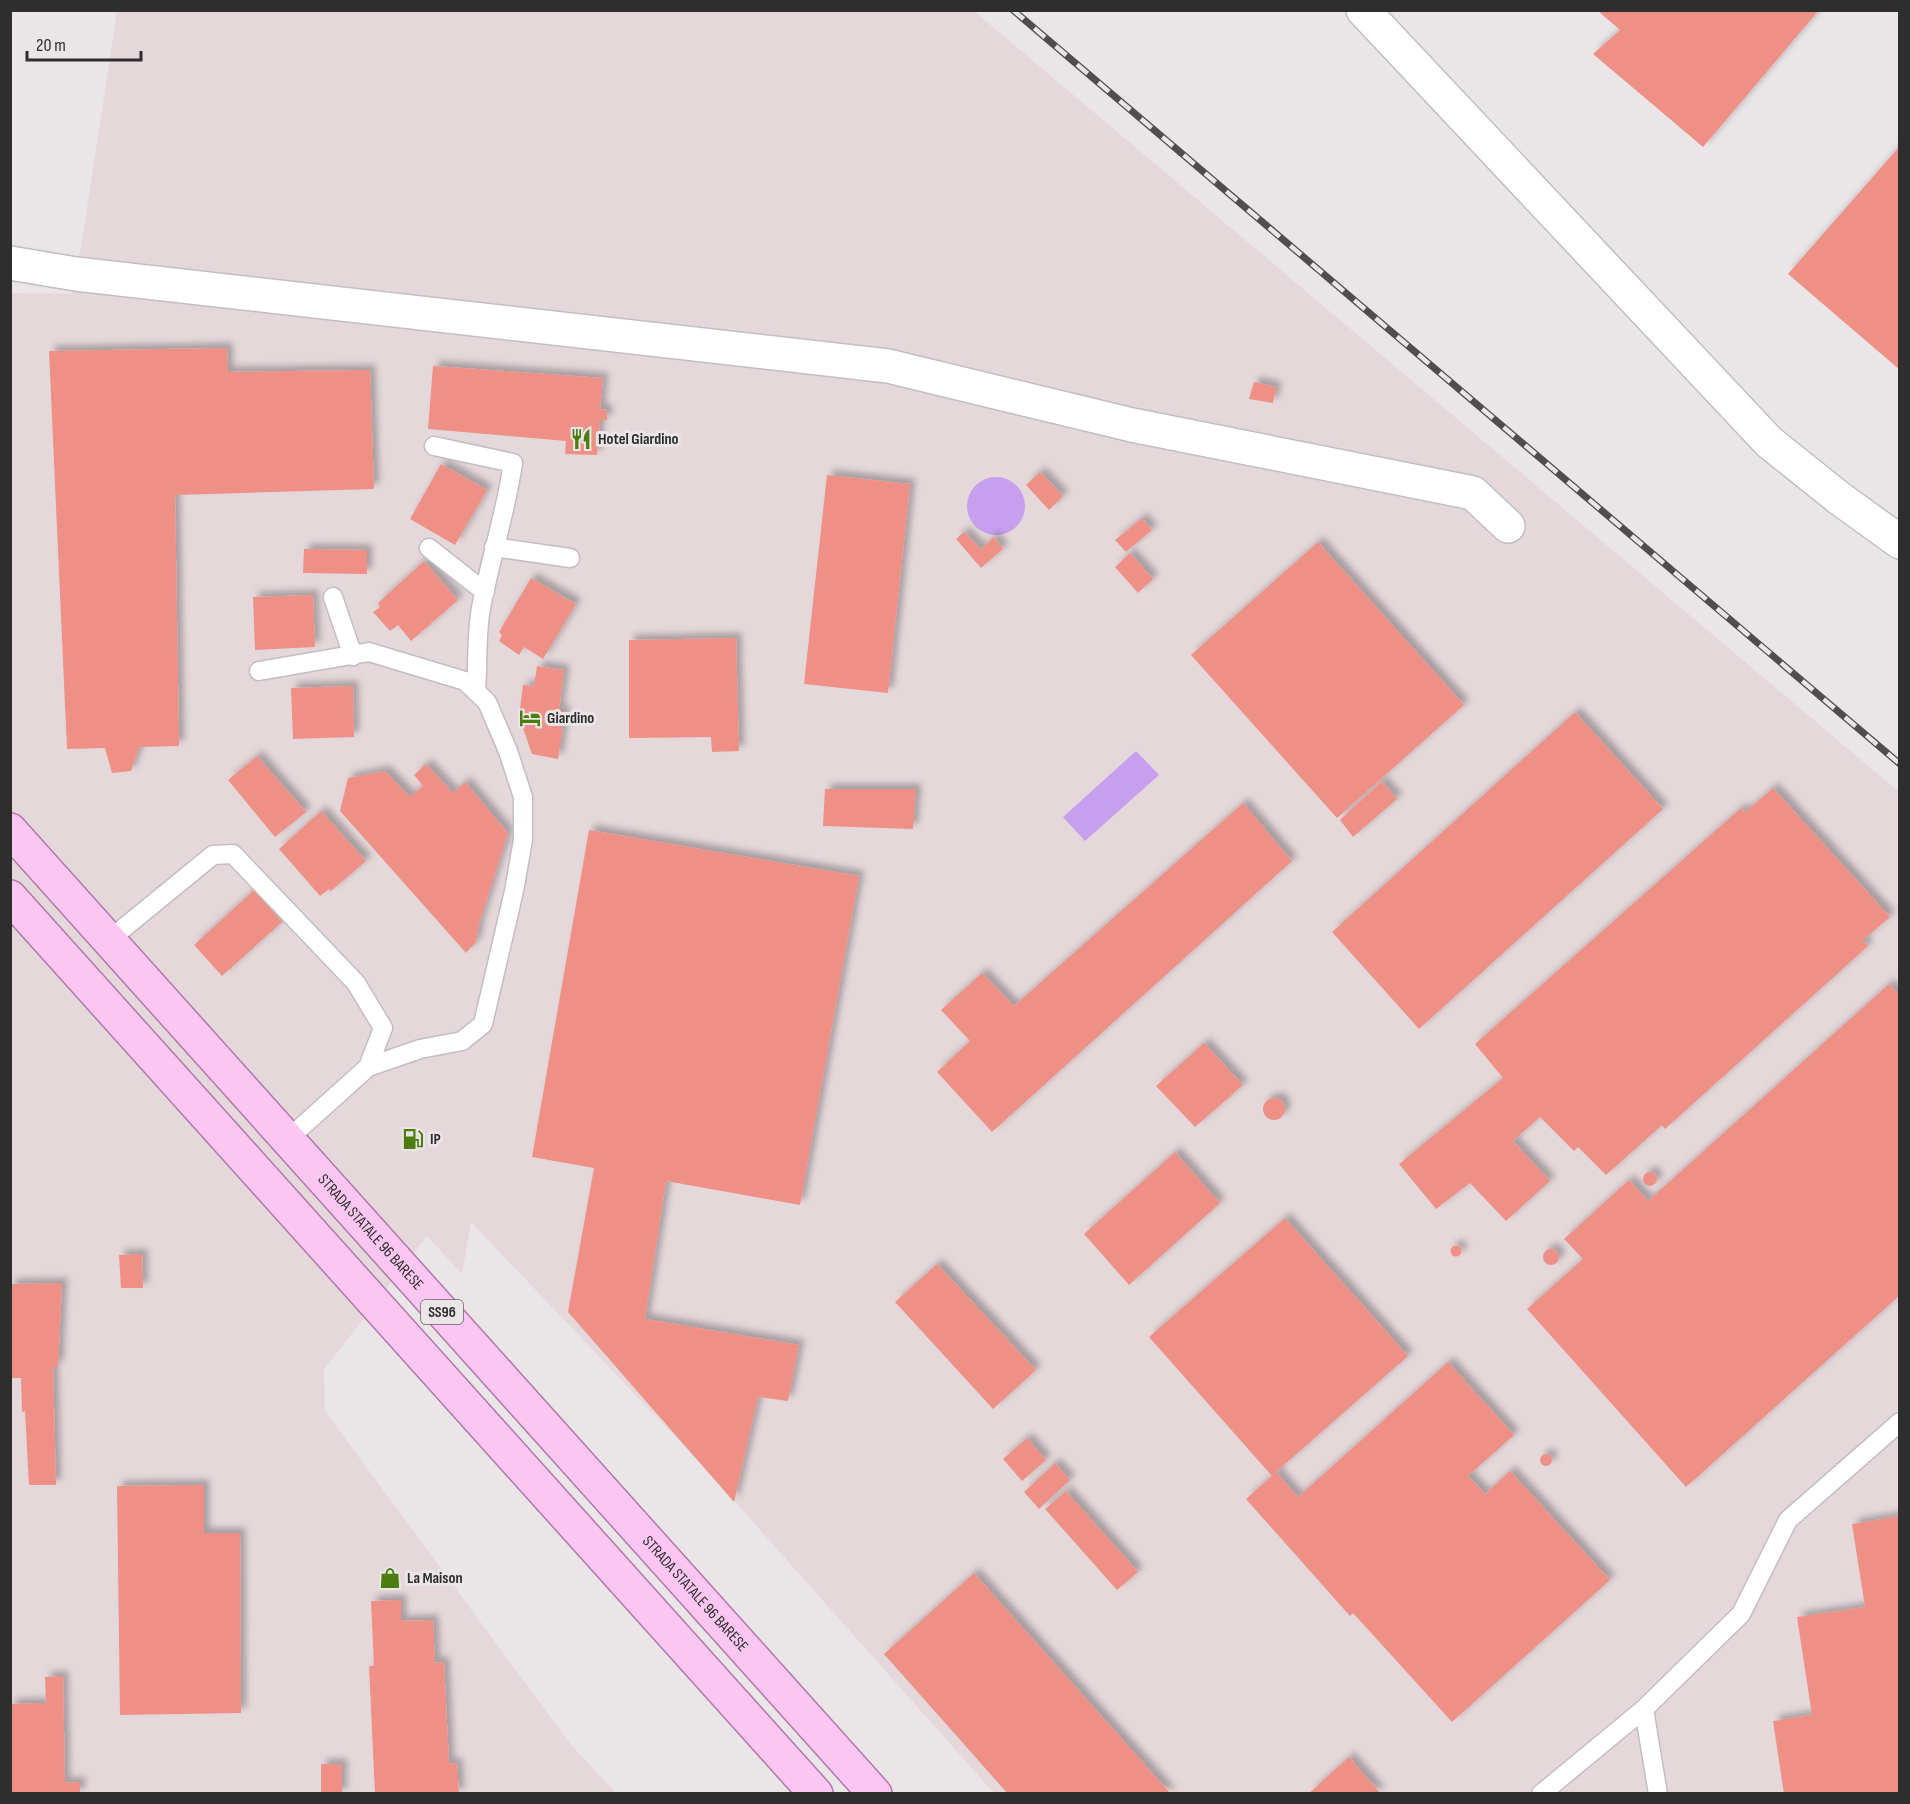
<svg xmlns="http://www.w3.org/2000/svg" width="1910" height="1804" font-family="'Sofia Sans Condensed',sans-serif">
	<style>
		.built { fill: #e5d8db }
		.water { fill: #c6a0ee }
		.building { fill: #ef9087; filter: url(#shadow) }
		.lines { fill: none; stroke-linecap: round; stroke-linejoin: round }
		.lane-casing { stroke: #c2bebf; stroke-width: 21 }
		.street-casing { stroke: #c2bebf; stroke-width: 36 }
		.primary-casing { stroke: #b278a8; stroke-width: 36 }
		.lane { stroke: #fff; stroke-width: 18 }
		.street { stroke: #fff; stroke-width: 33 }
		.primary { stroke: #fbc6f2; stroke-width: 33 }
		.rail-casing { stroke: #4f4d4e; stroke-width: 7 }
		.rail { stroke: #eae5e6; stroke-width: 4.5; stroke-dasharray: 14; stroke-linecap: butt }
		.labels { text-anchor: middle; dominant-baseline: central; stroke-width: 6; stroke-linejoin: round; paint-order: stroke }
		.shield { fill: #eae5e6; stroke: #676565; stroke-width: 1.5 }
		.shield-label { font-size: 15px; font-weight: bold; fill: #2f2e2e }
		.poi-label { font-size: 16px; font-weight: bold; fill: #2f2e2e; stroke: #eae5e6; text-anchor: start }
		.street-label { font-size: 16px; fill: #2f2e2e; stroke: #eae5e6 }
	</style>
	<defs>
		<filter id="shadow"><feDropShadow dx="5.5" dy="-5.5" stdDeviation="3" flood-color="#0004"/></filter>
	</defs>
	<rect width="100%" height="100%" fill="#eae5e6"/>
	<path class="built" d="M117 11H974L1899 792V1793H994L705 1468 471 1222 462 1274 427 1236 324 1370 325 1411 571 1745 616 1793 11 1794V293L71 294 81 248Z"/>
	<path class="water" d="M967 506a29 29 0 1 1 58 0a29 29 0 1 1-58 0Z
		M1136 751 1159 775 1085 841 1063 817Z"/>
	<path class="building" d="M1597 10H1819L1703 147 1593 54 1620 30Z
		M1900 146V370L1788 274Z
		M227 348 228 372 370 370 374 489 175 495 179 746 139 747 131 771 112 773 105 748 67 749 49 351Z
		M433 366 603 378 600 409 607 410V420H600L597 455 565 454 566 441 428 429Z
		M1254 382 1276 387 1273 403 1249 399Z
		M441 464 487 490 455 545 410 519Z
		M1040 472 1063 496 1049 510 1026 485Z
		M827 475 910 484 888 693 804 684Z
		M1142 518 1152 530 1126 552 1115 540Z
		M964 532 981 549 994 537 1003 549 981 568 956 539Z
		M1318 542 1464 705 1337 818 1191 655Z
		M304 549 367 550V574L303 573Z
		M1130 553 1153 579 1138 593 1115 567Z
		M424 561 458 600 411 641 398 625 390 631 373 612 380 607 378 603Z
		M531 578 576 604 543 659 524 647 519 655 499 641 502 635 499 632Z
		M313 595 315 647 255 650 253 597Z
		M736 638 739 751 712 752 711 737 629 738V640Z
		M537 666 564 670 559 711H565L558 759 532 754 519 717 523 685 534 686Z
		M353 686 354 737 293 739 291 688Z
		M1575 712 1663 809 1419 1029 1332 932Z
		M257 756 306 812 275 837 228 780Z
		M426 764 453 793 465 782 508 833 479 924 476 942 466 953 340 811 348 778 385 771 410 797 423 786 414 775Z
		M1382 781 1397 799 1353 837 1340 820Z
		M1773 788 1890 917 1863 940 1868 946 1665 1129 1662 1125 1606 1175 1578 1147 1574 1151 1540 1117 1513 1141 1550 1181 1506 1221 1470 1183 1436 1209 1399 1164 1503 1078 1475 1044 1741 808 1745 812Z
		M825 789H916L913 829 823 826Z
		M1243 803 1292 861 992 1132 937 1072 970 1041 941 1010 982 973 1014 1006Z
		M321 811 366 861 331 891 329 889 320 896 279 849Z
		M589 830 859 876 800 1205 666 1181 645 1319 799 1345 788 1401 758 1397 734 1502 568 1312 594 1168 532 1157Z
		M254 890 282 922 222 976 194 945Z
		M1889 984 1900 996V1295L1686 1487 1527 1309 1583 1259 1564 1239 1629 1180 1648 1201Z
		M1204 1043 1243 1085 1195 1127 1156 1086Z
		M1263 1109a11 11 0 1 1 22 0a11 11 0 1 1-22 0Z
		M1175 1152 1220 1203 1129 1285 1084 1234Z
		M1643 1179a7 7 0 1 1 14 0a7 7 0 1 1-14 0Z
		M1285 1218 1408 1356 1276 1472 1298 1497 1448 1362 1514 1435 1468 1476 1485 1494 1510 1471 1610 1580 1452 1722 1353 1613 1350 1616 1246 1499 1272 1476 1149 1337Z
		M1450.5 1251a5.5 5.5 0 1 1 11 0a5.5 5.5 0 1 1-11 0Z
		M1543 1257a8 8 0 1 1 16 0a8 8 0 1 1-16 0Z
		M142 1254 143 1288H121L119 1255Z
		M937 1264 1036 1370 993 1409 895 1302Z
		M62 1283 58 1367H53L56 1485H29L25 1411 22 1412 21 1378H10V1284Z
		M1027 1438 1046 1460 1022 1481 1003 1459Z
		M1540 1460a6 6 0 1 1 12 0a6 6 0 1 1-12 0Z
		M1055 1463 1070 1480 1039 1509 1024 1492Z
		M204 1485V1533H240L241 1713 120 1715 117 1486Z
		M1066 1491 1138 1572 1117 1590 1045 1509Z
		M1900 1516V1794H1784L1773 1721 1812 1715 1797 1617 1865 1607 1852 1524Z
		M974 1573 1171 1794H1008L884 1654Z
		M401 1600V1621L433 1620 435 1663 444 1662 449 1764 457 1763 459 1794H375L369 1666H374L371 1601Z
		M63 1676 65 1783 80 1782V1794H10V1704L46 1703 45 1677Z
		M1349 1757 1381 1794H1308Z
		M321 1764H342V1794H321Z"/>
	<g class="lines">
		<defs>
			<path id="lane" d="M434 446 513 463C506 512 490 560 481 608 476 635 478 665 476 692
				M494 547 570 558
				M429 548 485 592
				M333 597 353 656
				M259 671 369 652 465 681 487 702 508 751 523 797V840L514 891 483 1024 462 1041 420 1049 368 1067 288 1139
				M109 940 213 855 233 854 356 983 383 1028 368 1067
				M1644 1709 1658 1794
				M1541 1794 1644 1709 1741 1614 1788 1520 1900 1422"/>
			<path id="street" d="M1363 10 1769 442 1839 498 1900 542
				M10 263 76 274 888 366 1132 425 1473 493 1508 526"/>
			<g id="primary">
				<path id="s1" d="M10 830 875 1794"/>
				<path d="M10 897 816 1794"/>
			</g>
		</defs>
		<use href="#lane" class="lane-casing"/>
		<use href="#street" class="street-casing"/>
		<use href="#primary" class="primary-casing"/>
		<use href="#lane" class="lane"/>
		<use href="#street" class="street"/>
		<use href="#primary" class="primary"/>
		<defs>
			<path id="rail" d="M1013 10 1900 764"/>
		</defs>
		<use href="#rail" class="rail-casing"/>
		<use href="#rail" class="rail"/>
	</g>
	<defs>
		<symbol id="restaurant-bare" viewBox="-9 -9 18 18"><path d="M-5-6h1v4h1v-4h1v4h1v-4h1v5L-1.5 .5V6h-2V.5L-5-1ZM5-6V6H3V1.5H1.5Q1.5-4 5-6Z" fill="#4b7e0f" stroke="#eae5e6" stroke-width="2.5" paint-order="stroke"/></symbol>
		<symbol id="hotel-bare" viewBox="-9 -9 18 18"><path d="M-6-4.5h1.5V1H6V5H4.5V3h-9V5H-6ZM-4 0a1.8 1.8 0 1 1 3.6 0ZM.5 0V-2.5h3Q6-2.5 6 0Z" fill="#4b7e0f" stroke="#eae5e6" stroke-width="2.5" paint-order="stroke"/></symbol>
		<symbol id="fuel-bare" viewBox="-9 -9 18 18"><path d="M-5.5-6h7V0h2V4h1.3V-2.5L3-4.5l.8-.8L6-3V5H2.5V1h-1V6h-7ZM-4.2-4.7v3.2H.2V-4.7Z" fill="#4b7e0f" stroke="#eae5e6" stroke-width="2.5" paint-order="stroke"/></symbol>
		<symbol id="shop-bare" viewBox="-9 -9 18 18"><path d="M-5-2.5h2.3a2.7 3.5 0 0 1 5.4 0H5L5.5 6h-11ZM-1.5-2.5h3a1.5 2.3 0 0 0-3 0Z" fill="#4b7e0f" stroke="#eae5e6" stroke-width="2.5" paint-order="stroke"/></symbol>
	</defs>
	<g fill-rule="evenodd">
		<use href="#restaurant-bare" x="566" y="424" width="30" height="30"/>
		<use href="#hotel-bare" x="515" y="703" width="30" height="30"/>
		<use href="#fuel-bare" x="398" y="1124" width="30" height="30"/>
		<use href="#shop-bare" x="375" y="1563" width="30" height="30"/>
	</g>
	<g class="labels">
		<rect class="shield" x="421" y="1300" width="42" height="24" rx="4.5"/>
		<g class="shield-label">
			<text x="442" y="1312">SS96</text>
		</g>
		<g class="poi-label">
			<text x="598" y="439">Hotel Giardino</text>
			<text x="547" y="718">Giardino</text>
			<text x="430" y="1139">IP</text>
			<text x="407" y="1578">La Maison</text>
		</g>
		<g class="street-label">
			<text stroke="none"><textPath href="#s1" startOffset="540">STRADA STATALE 96 BARESE</textPath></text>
			<text stroke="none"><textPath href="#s1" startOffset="1026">STRADA STATALE 96 BARESE</textPath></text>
		</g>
	</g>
	<rect width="1910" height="1804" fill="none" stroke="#2f2e2e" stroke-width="24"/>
	<path d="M27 51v9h114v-9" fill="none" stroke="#2f2e2e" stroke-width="3"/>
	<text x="36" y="51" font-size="18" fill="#2f2e2e" stroke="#eae5e6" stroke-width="4.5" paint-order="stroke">20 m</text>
</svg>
